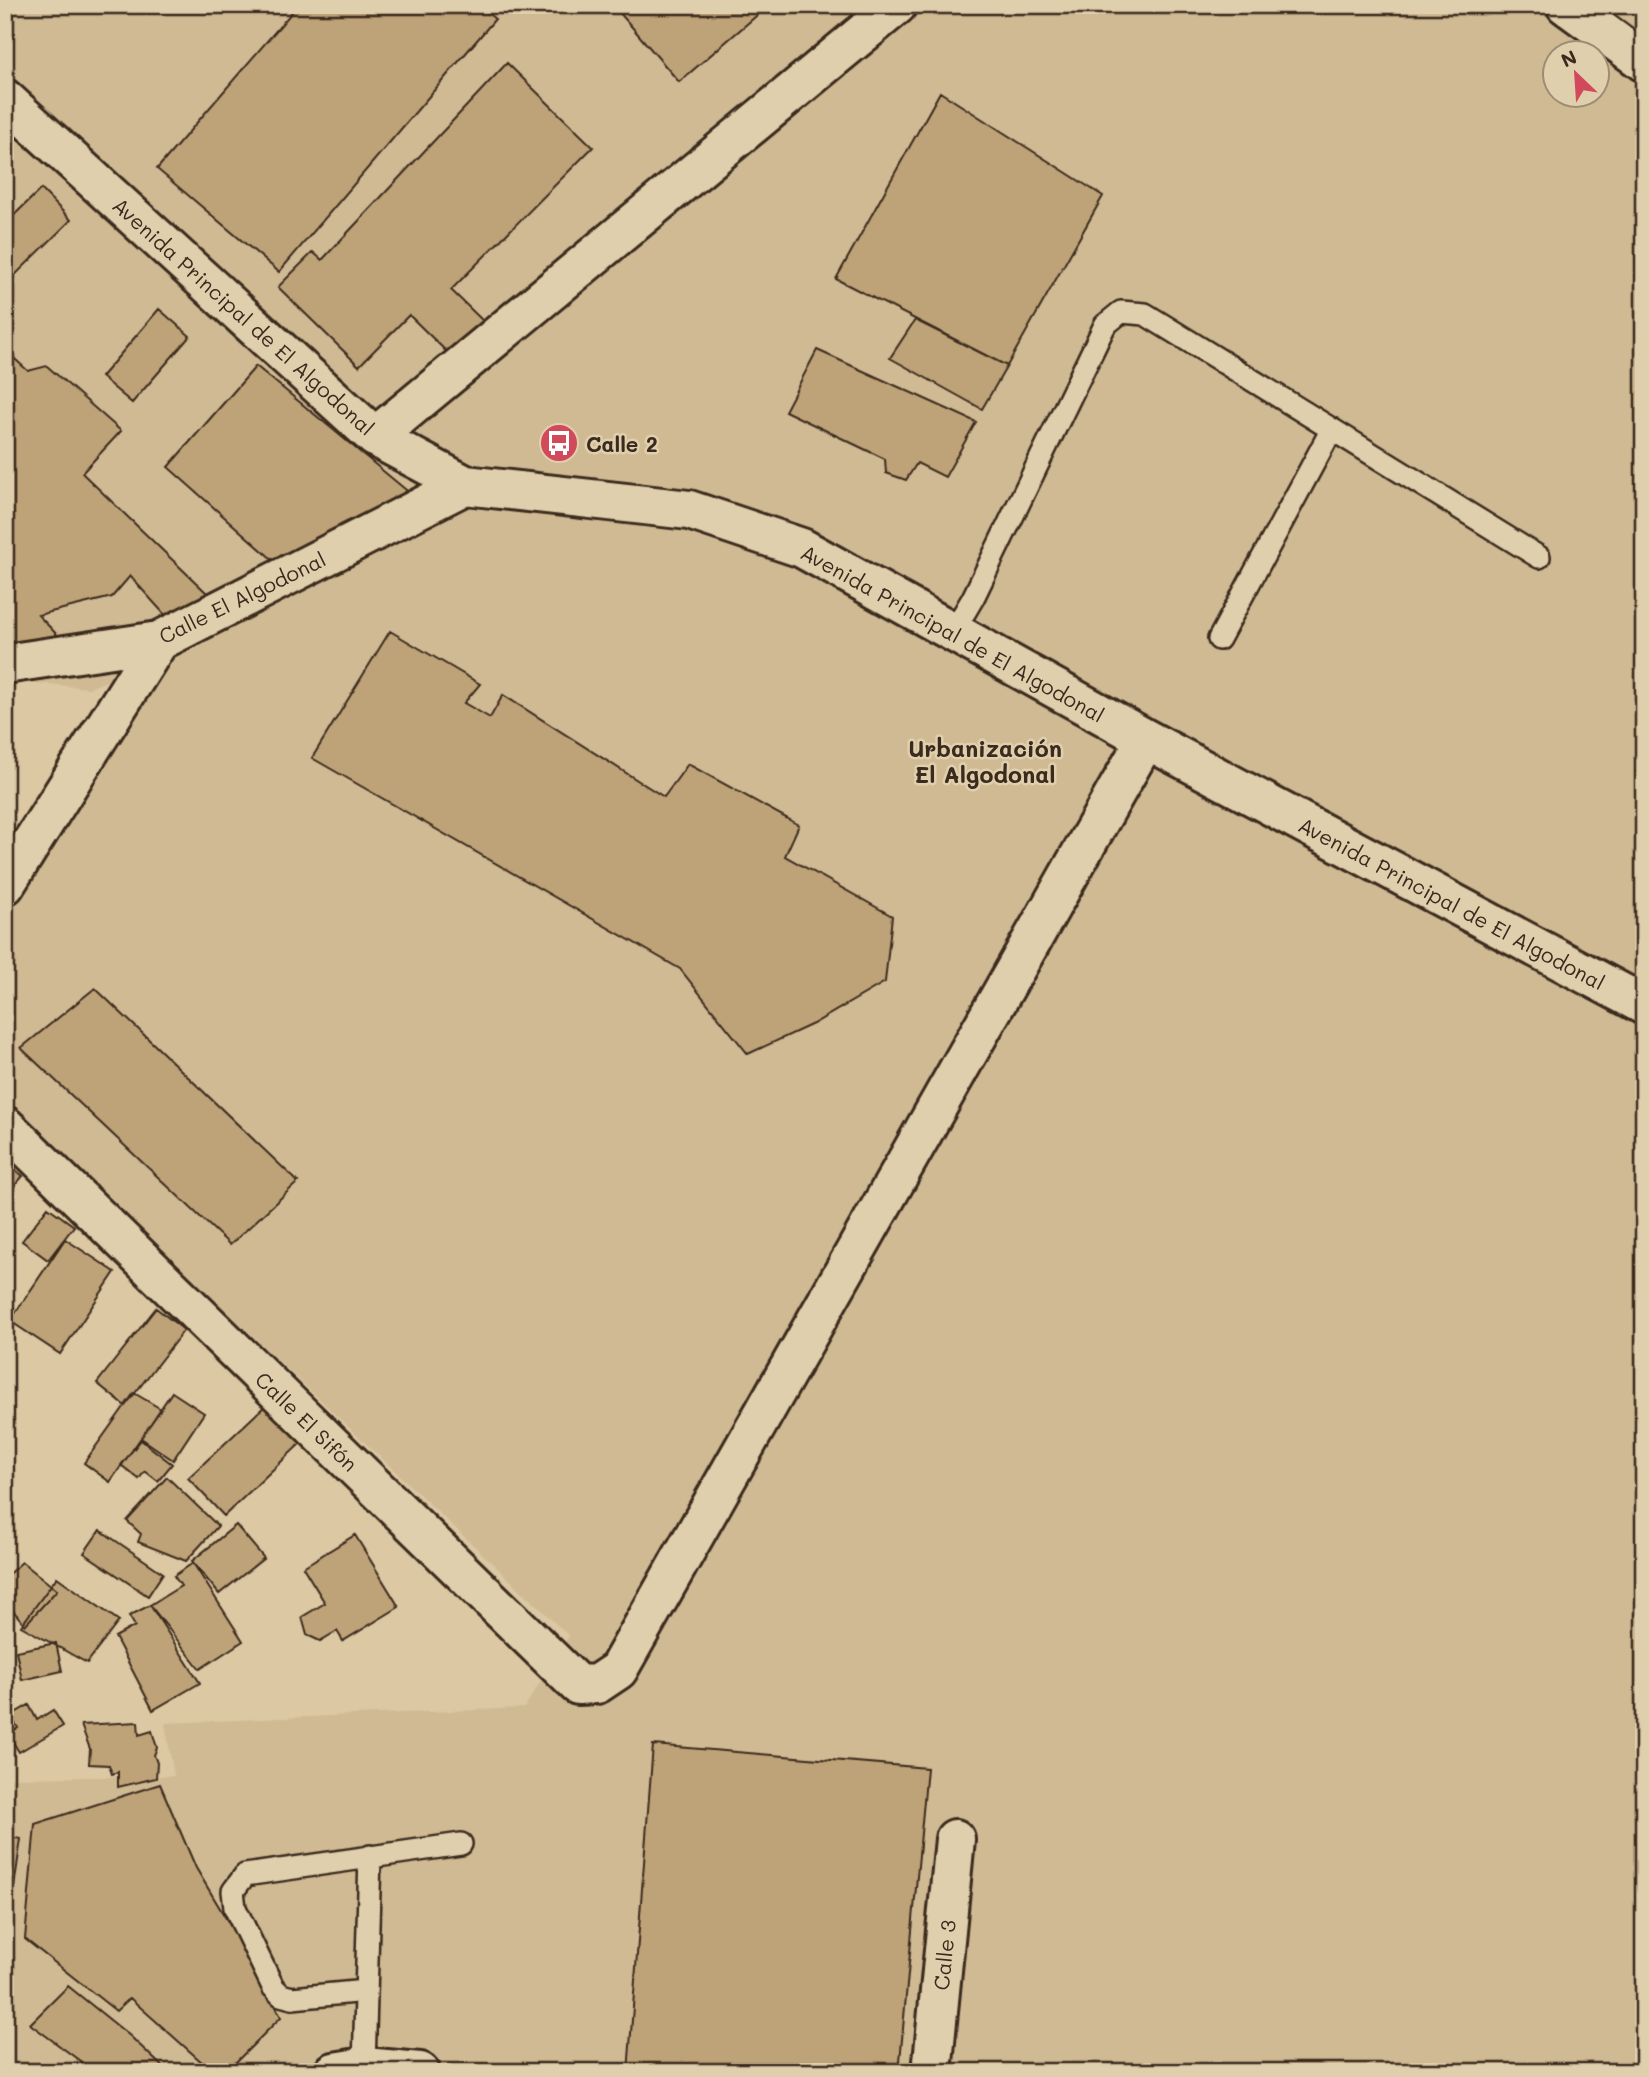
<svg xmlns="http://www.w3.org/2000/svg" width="1649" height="2077" font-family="Mali,sans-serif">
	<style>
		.built { fill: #d0ba94; fill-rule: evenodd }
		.building { fill: #bfa378; stroke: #3b2a1e; stroke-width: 2 }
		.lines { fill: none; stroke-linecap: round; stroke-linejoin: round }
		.lane-casing { stroke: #3b2a1e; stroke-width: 26 }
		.street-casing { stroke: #3b2a1e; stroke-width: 44 }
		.lane { stroke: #e0cfac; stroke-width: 21 }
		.street { stroke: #e0cfac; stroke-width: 38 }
		.labels { text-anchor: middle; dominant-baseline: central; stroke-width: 5; stroke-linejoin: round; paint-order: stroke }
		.street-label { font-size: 21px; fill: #3b2a1e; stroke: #e0cfac }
		.poi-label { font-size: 21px; font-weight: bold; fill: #3b2a1e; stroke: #e0cfac; text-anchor: start }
		.neighbourhood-label { font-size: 23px; font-weight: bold; fill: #3b2a1e; stroke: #e0cfac }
	</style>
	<rect width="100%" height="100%" fill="#dcc8a3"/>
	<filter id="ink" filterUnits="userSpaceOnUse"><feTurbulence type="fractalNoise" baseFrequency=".0143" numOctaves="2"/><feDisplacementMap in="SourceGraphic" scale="14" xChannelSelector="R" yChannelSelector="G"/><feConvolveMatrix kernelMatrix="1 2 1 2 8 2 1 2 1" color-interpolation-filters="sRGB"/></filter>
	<g filter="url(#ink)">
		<path class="built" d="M5 5H1644V2072H5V1778L174 1776 165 1723 524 1708 569 1636 206 1292 5 1105V912L170 656 89 688 5 680ZM1554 52H1596V94H1554Z"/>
		<path class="building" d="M298 5H478L495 19 279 272 157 169Z
			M613 5H769L679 82Z
			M507 63 593 147 451 290 483 321 450 355 409 315 359 366 278 287 313 252 322 260Z
			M940 92 1103 196 1007 366 836 279Z
			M41 189 71 220 6 284 5 224Z
			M159 309 190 336 132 403 101 377Z
			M915 320 1007 366 982 409 890 358Z
			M5 350 28 371 47 366 121 431 82 473 211 597 166 616 130 576 112 597 38 615 66 644 5 649Z
			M817 350 976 422 945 477 917 463 906 480 886 473 885 459 785 411Z
			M256 366 411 494 282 568 168 467Z
			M390 631 480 684 464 703 490 718 503 695 664 797 688 764 799 825 785 856 892 916 885 982 813 1024 748 1054 680 969 312 758Z
			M95 988 298 1182 230 1245 21 1048Z
			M5 1161 23 1176 9 1192 5 1189Z
			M48 1207 74 1226 48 1260 22 1241Z
			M65 1239 115 1272 60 1354 10 1321Z
			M156 1308 184 1330 125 1406 97 1383Z
			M172 1392 204 1413 173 1460 141 1438Z
			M134 1393 161 1409 110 1482 84 1463Z
			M267 1404 302 1442 224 1516 188 1478Z
			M141 1440 172 1464 158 1481 145 1471 139 1479 121 1465Z
			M167 1477 218 1526 186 1561 138 1542 141 1534 127 1521Z
			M236 1525 264 1558 219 1594 192 1561Z
			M100 1530 163 1573 148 1596 84 1553Z
			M355 1535 399 1607 343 1641 337 1631 320 1641 307 1635 302 1617 325 1603 303 1567Z
			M22 1562 57 1590 25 1625 5 1601V1577Z
			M193 1563 243 1641 200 1669 150 1605 181 1586 174 1576Z
			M57 1577 119 1621 87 1663 21 1626Z
			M150 1605 200 1683 153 1710 115 1637 135 1626 129 1616Z
			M56 1643 62 1671 22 1680 16 1651Z
			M29 1705 37 1720 53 1710 63 1726 19 1752 8 1734 18 1728 10 1716Z
			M138 1722 139 1735 152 1731 157 1748 154 1755 157 1763 156 1778 118 1787V1772L112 1774 109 1765 89 1764 90 1749 81 1725Z
			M653 1745 927 1768 899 2072H628Z
			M160 1784 196 1868 265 1984 281 2017 226 2072H213L130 1998 116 2011 25 1939 35 1824Z
			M5 1836 21 1839 11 1908 5 1907Z
			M68 1986 130 2036 168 2072H95L30 2024Z"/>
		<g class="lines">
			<defs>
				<path id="lane" d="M953 632 973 598 1105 325 1121 312 1145 314 1539 557
					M1219 639 1332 429
					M366 1991 292 1998 281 1995 273 1987 235 1908 233 1891 245 1875 461 1844
					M364 2067 370 1856"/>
				<path id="street" d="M1566 5 1644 62
					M5 99 375 437 465 485 689 510 802 548 1146 739 1644 1005
					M375 437 897 5
					M5 664 159 641 465 485
					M5 885 159 641
					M5 1126 578 1685 597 1684 618 1670 1146 739
					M334 2072 364 2067 420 2072
					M932 2072 955 1839"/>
			</defs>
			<use href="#lane" class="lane-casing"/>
			<use href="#street" class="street-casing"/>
			<use href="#lane" class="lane"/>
			<use href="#street" class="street"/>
		</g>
	</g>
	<defs>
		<symbol id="bus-disc" viewBox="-11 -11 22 22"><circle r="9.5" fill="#d1495b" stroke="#e0cfac"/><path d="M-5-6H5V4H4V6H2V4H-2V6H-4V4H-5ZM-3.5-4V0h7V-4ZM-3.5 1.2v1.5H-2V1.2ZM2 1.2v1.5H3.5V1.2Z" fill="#fff"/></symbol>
	</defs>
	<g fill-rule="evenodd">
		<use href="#bus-disc" x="537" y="421" width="44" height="44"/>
	</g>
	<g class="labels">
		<g class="street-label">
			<text transform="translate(244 316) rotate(42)">Avenida Principal de El Algodonal</text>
			<text transform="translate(242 597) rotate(-26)">Calle El Algodonal</text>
			<text transform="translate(953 633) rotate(29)">Avenida Principal de El Algodonal</text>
			<text transform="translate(1452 903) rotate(28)">Avenida Principal de El Algodonal</text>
			<text transform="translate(307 1421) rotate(44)">Calle El Sifón</text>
			<text transform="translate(944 1955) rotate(-84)">Calle 3</text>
		</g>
		<g class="poi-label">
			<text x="586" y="443">Calle 2</text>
		</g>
		<g class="neighbourhood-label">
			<text x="985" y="748">Urbanización<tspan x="985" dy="26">El Algodonal</tspan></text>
		</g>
	</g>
	<rect width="1649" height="2077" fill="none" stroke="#e0cfac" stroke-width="28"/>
	<rect x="14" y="14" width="1621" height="2049" fill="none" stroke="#3b2a1e" stroke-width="2.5" filter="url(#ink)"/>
	<g transform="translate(1576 74) rotate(335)"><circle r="33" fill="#e0cfac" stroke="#9e8d73" stroke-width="2"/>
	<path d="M0-5L12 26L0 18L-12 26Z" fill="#d1495b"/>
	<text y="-10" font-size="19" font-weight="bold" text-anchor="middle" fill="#3b2a1e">N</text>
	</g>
</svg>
